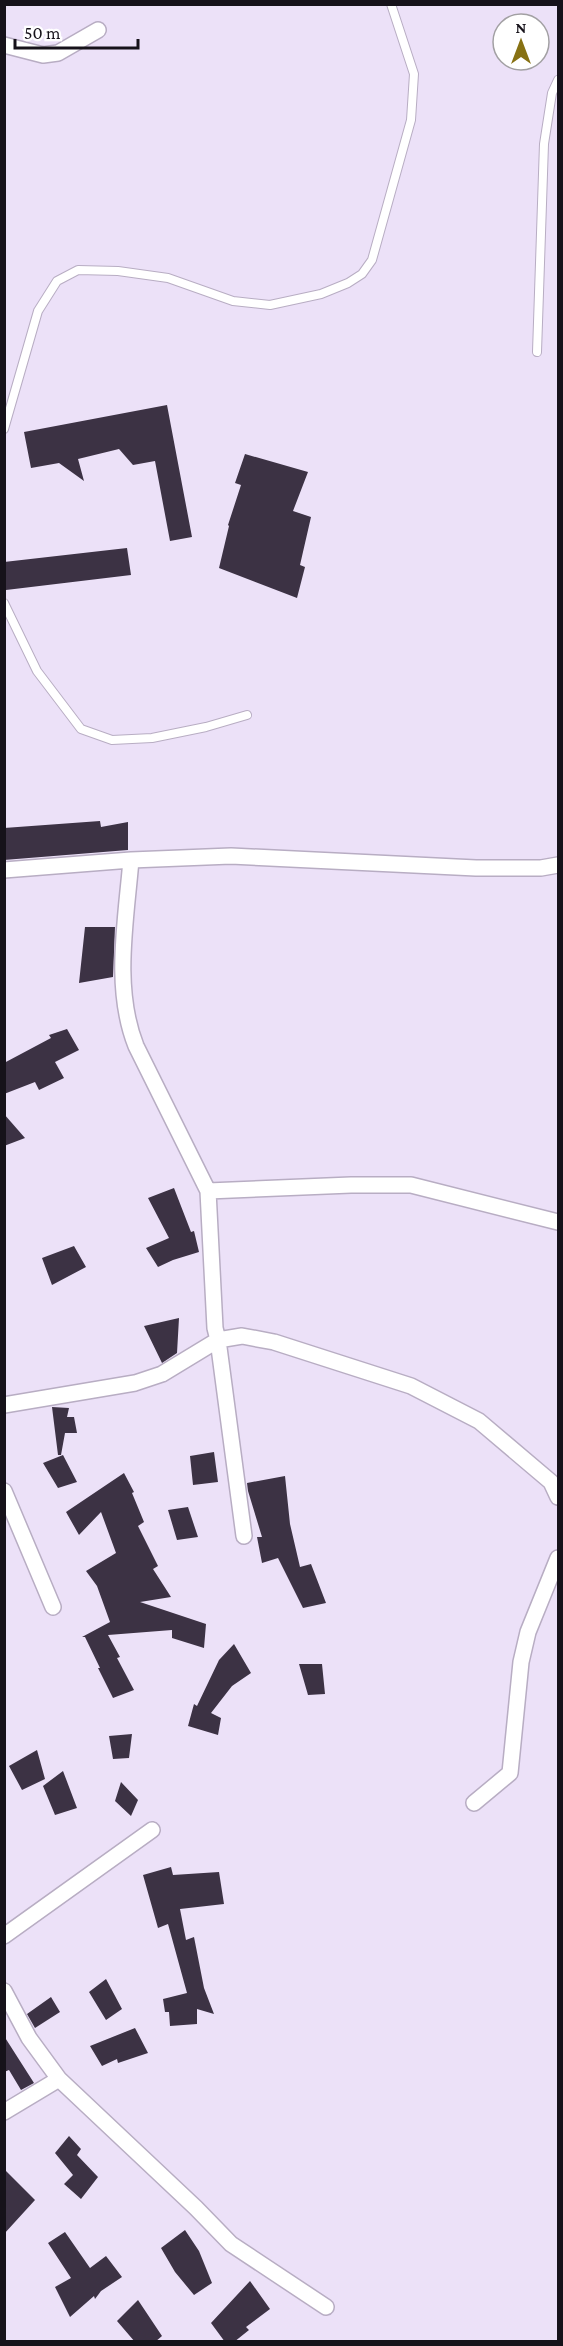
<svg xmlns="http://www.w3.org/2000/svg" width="563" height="2346" font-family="'Crimson Pro',serif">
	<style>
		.building { fill: #3c3244 }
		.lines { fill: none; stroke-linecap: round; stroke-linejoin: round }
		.service-casing { stroke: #b8adc3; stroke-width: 10 }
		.minor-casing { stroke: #b8adc3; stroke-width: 18 }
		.service { stroke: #fff; stroke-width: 8 }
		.minor { stroke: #fff; stroke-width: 15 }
	</style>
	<rect width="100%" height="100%" fill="#ece1f8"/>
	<path class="building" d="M167 405 192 537 170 541 155 461 133 465 119 449 78 459 84 481 59 463 31 468 24 432Z
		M245 454 308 472 293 511 311 517 300 565 305 567 297 598 219 568 229 526 228 525 241 485 235 483Z
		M127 548 131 575 6 590 4 562Z
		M100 821 101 827 128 822V850L4 860V828Z
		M85 927H115L113 977 79 983Z
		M67 1029 79 1050 55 1062 64 1078 39 1090 35 1082 4 1094V1063L51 1038 49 1035Z
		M4 1114 25 1138 4 1146Z
		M174 1188 191 1232 194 1231 199 1252 173 1260 158 1267 146 1248 169 1238 148 1198Z
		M74 1246 86 1267 52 1285 42 1258Z
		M179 1318 177 1353 162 1363 144 1326Z
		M52 1407 69 1408 67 1417H74L77 1433H65L61 1455H58Z
		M214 1452 218 1482 193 1485 190 1456Z
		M63 1455 77 1482 58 1488 43 1463Z
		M124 1473 134 1492 132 1493 144 1522 138 1526 158 1566 153 1569 171 1597 140 1602 206 1624 204 1648 172 1638V1630L108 1635 120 1657 117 1658 134 1690 113 1698 98 1668H100L85 1637H82L110 1622 97 1586 86 1571 116 1553 101 1512 79 1535 66 1512Z
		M285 1476 290 1524 300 1567 311 1564 326 1603 303 1608 278 1558 262 1563 257 1537H262L248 1491 247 1483Z
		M188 1507 198 1537 177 1540 168 1510Z
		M234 1644 251 1673 232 1686 211 1713 221 1718 218 1735 188 1726 194 1704 197 1706 219 1660Z
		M299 1664H322L325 1694 308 1695Z
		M132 1734 129 1758 113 1759 109 1736Z
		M37 1750 45 1779 22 1790 9 1766Z
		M63 1771 77 1808 55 1815 43 1786Z
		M121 1782 138 1800 131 1816 115 1801Z
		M171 1867 173 1875 219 1872 224 1904 180 1909 186 1940 194 1937 204 1988 214 2014 197 2009V2024L170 2026 169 2012H165L163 1999 187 1993 168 1924 158 1928 143 1875Z
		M106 1979 122 2009 106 2020 89 1992Z
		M51 1997 60 2012 35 2028 27 2014Z
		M135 2028 148 2053 118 2063 117 2059 102 2066 90 2046Z
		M4 2036 34 2083 21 2090 9 2070 4 2072Z
		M69 2136 81 2149 77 2155 98 2177 81 2199 64 2184 73 2175 55 2153Z
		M4 2169 35 2200 4 2234Z
		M185 2230 199 2251 212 2283 194 2295 175 2272 161 2248Z
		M65 2232 90 2268 106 2256 122 2277 101 2291 95 2299 94 2296 70 2317 55 2287 71 2278 48 2243Z
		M250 2281 270 2309 246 2327 249 2330 234 2342H225L211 2323Z
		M138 2300 162 2336 155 2342H135L117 2321Z"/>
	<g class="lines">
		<defs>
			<path id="service" d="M537 352 544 144 552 93 558 80
				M4 429 38 311 57 281 78 270 118 271 168 278 233 301 270 305 321 294 348 283 362 274 372 260 411 120 414 74 391 4
				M4 603 37 671 81 729 112 740 152 738 206 727 247 715"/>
			<path id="minor" d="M4 45 43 55 58 53 98 30
				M131 860C126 921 113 988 136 1046L208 1191 215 1328 218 1340 244 1536
				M4 870 131 860 231 856 476 868H541L558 865
				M208 1191 351 1185H411L558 1222
				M4 1405 135 1383 162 1374 218 1340 242 1336 274 1342 411 1386 479 1421 551 1482 558 1497
				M4 1491 53 1607
				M474 1803 510 1773 521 1662 528 1632 558 1558
				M4 1936 152 1830
				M4 1991 29 2038 59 2079 196 2208 231 2244 326 2307
				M4 2112 59 2079"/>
		</defs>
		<use href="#service" class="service-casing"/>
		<use href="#minor" class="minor-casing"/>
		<use href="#service" class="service"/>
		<use href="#minor" class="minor"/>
	</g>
	<rect width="563" height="2346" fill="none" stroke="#16121a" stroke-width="12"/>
	<g transform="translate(521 42)"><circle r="28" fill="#ffffff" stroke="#a2a0a3" stroke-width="1.5"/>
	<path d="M0-4.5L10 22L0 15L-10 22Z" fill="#877113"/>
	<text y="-9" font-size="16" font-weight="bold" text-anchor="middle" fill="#16121a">N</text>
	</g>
	<path d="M15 39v9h123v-9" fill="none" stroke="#16121a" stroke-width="3"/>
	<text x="24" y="39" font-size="18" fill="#16121a" stroke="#ffffff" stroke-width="4.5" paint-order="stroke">50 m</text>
</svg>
